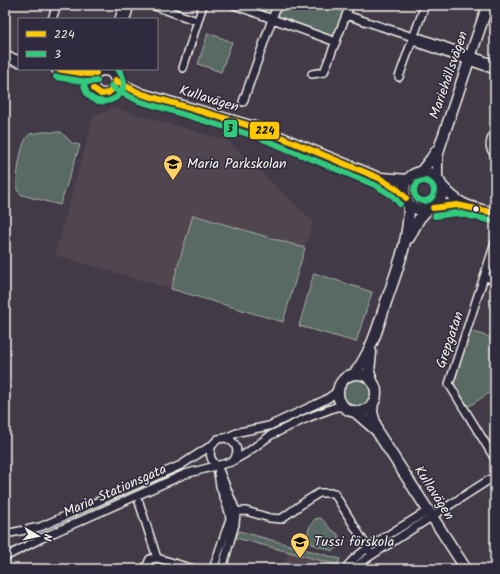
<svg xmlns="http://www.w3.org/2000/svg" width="500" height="574" font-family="Kalam,sans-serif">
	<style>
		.built { fill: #51454f }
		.green { fill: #596b64; stroke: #a6aea6 }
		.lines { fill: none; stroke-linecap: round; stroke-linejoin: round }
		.street-casing { stroke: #f4f1e8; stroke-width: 10 }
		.secondary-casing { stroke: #f4f1e8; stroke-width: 13 }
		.street { stroke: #2f2a3d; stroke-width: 7 }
		.secondary { stroke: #2f2a3d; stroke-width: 10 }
		.bus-1-casing { stroke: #2f2a3d; stroke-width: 9 }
		.bus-2-casing { stroke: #2f2a3d; stroke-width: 9 }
		.bus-1 { stroke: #fec900; stroke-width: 6 }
		.bus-2 { stroke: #33ca7c; stroke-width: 6 }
		.bus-dot { fill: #f4f1e8; stroke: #2f2a3d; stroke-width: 1.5 }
		.labels { text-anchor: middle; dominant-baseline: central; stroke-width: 3; stroke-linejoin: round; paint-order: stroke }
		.street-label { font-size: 14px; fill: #f4f1e8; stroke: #2f2a3d }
		.poi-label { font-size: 14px; fill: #f4f1e8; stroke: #2f2a3d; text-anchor: start }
		.line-badge { stroke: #2f2a3d; stroke-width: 1.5 }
		.pale-badge-label { font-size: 11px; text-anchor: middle; font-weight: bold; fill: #111 }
	</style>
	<rect width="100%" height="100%" fill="#433a48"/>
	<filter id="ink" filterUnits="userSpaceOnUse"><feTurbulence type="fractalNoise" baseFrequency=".025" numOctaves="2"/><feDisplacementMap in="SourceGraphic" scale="8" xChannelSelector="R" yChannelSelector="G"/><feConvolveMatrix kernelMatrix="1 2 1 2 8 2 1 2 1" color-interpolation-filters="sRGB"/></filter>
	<g filter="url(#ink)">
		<path class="built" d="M115 108 228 141 313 221 283 322 55 255 94 115Z
			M288 552 338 565 342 567 341 569H277L278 567 284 568Z"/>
		<path class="green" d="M281 5H347L334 38 276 16Z
			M208 33 232 42 221 72 198 64Z
			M43 132H61L72 143 80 145 60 205 22 195 17 190C16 180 20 140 30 134 33 133 39 133 43 132Z
			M193 215 305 248 283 322 171 289Z
			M314 273 372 292 356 342 299 326Z
			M471 331 495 339V389L468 407 453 383Z
			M343 393a14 14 0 1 1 28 0a14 14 0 1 1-28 0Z
			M320 518C325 521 327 526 332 530 332 530 337 533 337 533 342 539 338 548 333 551L312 544C306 532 307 530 315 519Z
			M239 531 340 559 338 565 236 538Z"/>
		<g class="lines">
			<defs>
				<path id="street" d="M152 5 197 21
					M234 5 336 42
					M346 15 413 37 421 38 495 64
					M52 19 57 5
					M119 19 123 5
					M126 19 130 5
					M413 37 420 44 495 70
					M183 68 203 5
					M102 70 103 69
					M112 74V69
					M312 74 324 72 350 5
					M399 77 425 5
					M243 102 277 5
					M495 128C492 138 486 147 495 154
					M495 243 449 384 495 459
					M485 277 495 280
					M225 438C236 441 240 450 234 460
					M212 445C209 453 210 461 217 465L236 511 235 524 222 569
					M139 502 157 558
					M229 512 246 511 270 518 281 519 306 501 319 493H334L372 555
					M5 534 40 527 181 465 212 445 218 439 225 438 239 432 269 426 325 400 334 394 339 387
					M5 557 42 538 185 474 231 462 245 454 271 435 307 418 336 407H345
					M145 569 150 559 157 558 194 569
					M213 569 230 519 229 512 220 486 218 473
					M346 569C351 554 412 521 429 510
					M352 569 372 555 495 476"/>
				<path id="secondary" d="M5 57 19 61
					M57 69 86 80 92 85
					M92 82a12 12 0 1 1 24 0a12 12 0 1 1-24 0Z
					M116 80 121 84 142 94 261 129 294 143 379 178 398 190 406 198
					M404 191a19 19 0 1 1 38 0a19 19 0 1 1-38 0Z
					M420 173 431 159 437 150
					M381 178 409 180
					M437 179V158L440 146 485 13 490 5
					M441 185C460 206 468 207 495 213
					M433 208 445 205H462
					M409 238 419 219 427 210
					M371 352 369 372 372 381
					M354 374C371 353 378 327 386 302 398 267 409 241 409 204
					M338 393a19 19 0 1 1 38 0a19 19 0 1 1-38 0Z
					M373 402 372 412 378 433 466 569
					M354 411 377 431"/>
			</defs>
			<use href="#street" class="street-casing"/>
			<use href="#secondary" class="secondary-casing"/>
			<use href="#street" class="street"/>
			<use href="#secondary" class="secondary"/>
			<defs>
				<path id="bus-1" d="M57 69 88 74 96 73
					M116 80 121 84 142 94 261 129 379 178 398 190 406 198
					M94 89 101 94 108 93 115 87 116 81
					M433 208 457 205 495 213"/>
				<path id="bus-2" d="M56 77 87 82 97 81
					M84 82C85 117 142 100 118 69
					M111 86 118 91 139 101 258 137 375 185 393 196 400 204
					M414 191a10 10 0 1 1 20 0a10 10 0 1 1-20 0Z
					M435 216 457 213 493 221"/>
			</defs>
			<use href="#bus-1" class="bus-1-casing"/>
			<use href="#bus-2" class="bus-2-casing"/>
			<use href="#bus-1" class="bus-1"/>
			<use href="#bus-2" class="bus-2"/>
		</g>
	</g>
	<defs>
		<symbol id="school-pin" viewBox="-11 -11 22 30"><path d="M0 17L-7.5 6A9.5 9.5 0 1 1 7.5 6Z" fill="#ffd166" stroke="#2f2a3d"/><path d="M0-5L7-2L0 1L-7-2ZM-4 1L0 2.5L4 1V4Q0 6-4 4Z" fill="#111"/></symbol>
	</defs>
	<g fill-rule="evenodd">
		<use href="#school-pin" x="162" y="153" width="22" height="30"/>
		<use href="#school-pin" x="289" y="531" width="22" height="30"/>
	</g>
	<circle class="bus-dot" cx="476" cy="209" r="3.5"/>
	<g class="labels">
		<g class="street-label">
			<text transform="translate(449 75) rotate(-71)">Mariehällsvägen</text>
			<text transform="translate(209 99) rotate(17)">Kullavägen</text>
			<text transform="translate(450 340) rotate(-71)">Grepgatan</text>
			<text transform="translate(115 491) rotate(-24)">Maria Stationsgata</text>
			<text transform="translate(434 493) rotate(57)">Kullavägen</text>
		</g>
		<g class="poi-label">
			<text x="187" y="164">Maria Parkskolan</text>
			<text x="314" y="542">Tussi förskola</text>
		</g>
	</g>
	<g class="line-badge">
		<rect x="223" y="119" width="15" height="19" rx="4" fill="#33ca7c"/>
		<rect x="249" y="121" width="31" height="19" rx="4" fill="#fec900"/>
	</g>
	<g class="pale-badge-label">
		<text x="230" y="132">3</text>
		<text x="265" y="134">224</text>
	</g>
	<rect width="500" height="574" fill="none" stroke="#2f2a3d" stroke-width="20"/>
	<rect x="10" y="10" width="480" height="554" fill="none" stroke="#f4f1e8" stroke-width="1.5" filter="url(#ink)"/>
	<rect x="18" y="18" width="140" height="52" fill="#2f2a3d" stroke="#7e7a81"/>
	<rect x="26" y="31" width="20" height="6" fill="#fec900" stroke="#7e7a81"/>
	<text x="54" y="38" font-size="12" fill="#f4f1e8">224</text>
	<rect x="26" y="51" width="20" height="6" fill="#33ca7c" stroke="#7e7a81"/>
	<text x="54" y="58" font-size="12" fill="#f4f1e8">3</text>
	<g transform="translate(38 536) rotate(99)" stroke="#2f2a3d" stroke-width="3" paint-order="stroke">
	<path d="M0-3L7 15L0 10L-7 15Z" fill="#f4f1e8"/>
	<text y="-6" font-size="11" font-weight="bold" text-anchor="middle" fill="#f4f1e8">N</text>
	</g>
</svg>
